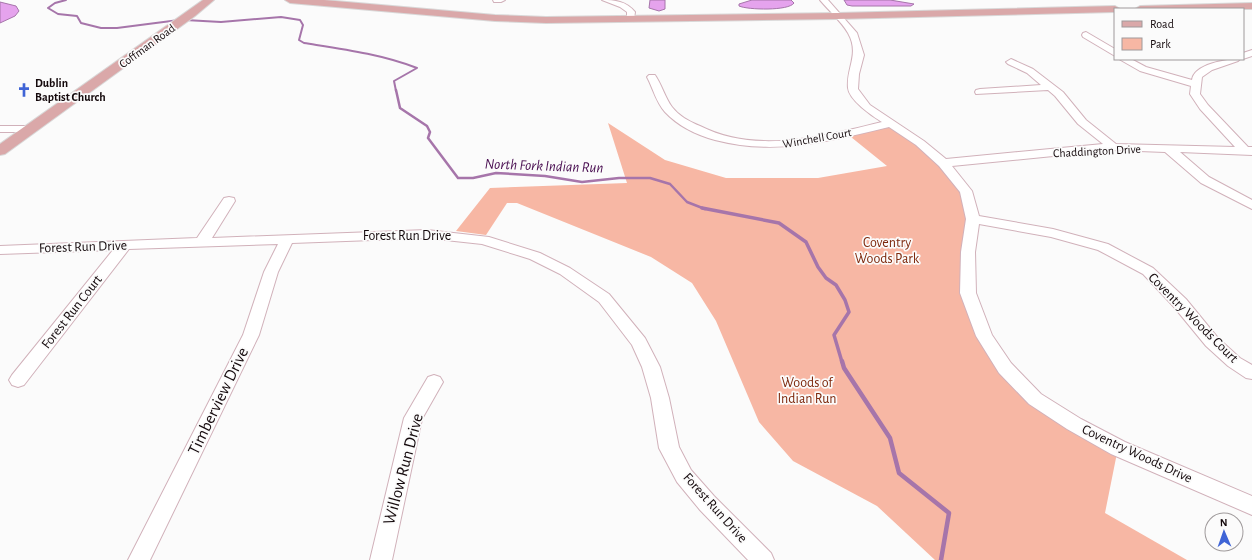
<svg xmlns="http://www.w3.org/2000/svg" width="1252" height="560" font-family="'Alegreya Sans',sans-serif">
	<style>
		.green { fill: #f7b7a4 }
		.water { fill: #e5a3ed; stroke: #a675aa }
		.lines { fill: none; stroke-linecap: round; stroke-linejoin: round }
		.stream-far3 { stroke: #a675aa; stroke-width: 2 }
		.stream-far2 { stroke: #a675aa; stroke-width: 2.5 }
		.stream-far1 { stroke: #a675aa; stroke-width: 3.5 }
		.stream { stroke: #a675aa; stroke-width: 4.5 }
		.minor-casing { stroke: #d1b1ba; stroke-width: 2 }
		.major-casing { stroke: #d9d8d8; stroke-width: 2 }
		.minor { fill: #fff; fill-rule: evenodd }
		.major { fill: #daa8a9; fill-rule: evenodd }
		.labels { text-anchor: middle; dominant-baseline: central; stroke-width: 3.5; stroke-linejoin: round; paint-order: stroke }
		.far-street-label { font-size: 12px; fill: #14090c; stroke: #fbfbfb }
		.far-poi-label { font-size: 12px; font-weight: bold; fill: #14090c; stroke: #fbfbfb; text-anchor: start }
		.street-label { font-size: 14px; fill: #14090c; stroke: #fbfbfb }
		.park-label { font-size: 14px; fill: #7e290d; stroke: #fbfbfb }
		.water-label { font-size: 15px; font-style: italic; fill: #490e51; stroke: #fbfbfb }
		.near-street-label { font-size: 17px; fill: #14090c; stroke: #fbfbfb }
	</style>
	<rect width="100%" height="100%" fill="#fbfbfb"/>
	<path class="green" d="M608 123 665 160 726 178H818L887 166 846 133 889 124 943 163 966 191 969 258 984 336 1035 399 1118 448 1105 513 1187 560H935L877 506 793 461 759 422 716 321 692 283 651 257 517 203H507L486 235 456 231 490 188 627 183Z"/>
	<path class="water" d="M650 0H665V9L659 11 649 8Z
		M752 0H791L794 3C789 11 748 10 739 6V4Z
		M844 0H890L914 4 911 6H852L847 5Z
		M0 2 16 6 19 11 15 16 0 23Z"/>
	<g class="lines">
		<path class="stream-far3" d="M66 0 55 3 48 8 58 14 77 16 81 23 101 28H117L179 20
			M185 20 221 22 281 17 300 20 303 25 299 40 304 43C342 49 381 54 417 68L394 81 396 91"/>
		<path class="stream-far2" d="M396 90 400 108 427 126 430 132 428 138 458 178H473L496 173 545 176 582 182 619 178H650L670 184 687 202 705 209"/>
		<path class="stream-far1" d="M702 208 779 223 806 242 818 267 826 278 836 285 845 300 849 312 834 335 842 362"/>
		<path class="stream" d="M842 361 844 368 890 438 899 473 949 513 941 560"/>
		<defs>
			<path id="minor" d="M493 0H505L501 2H494Z
				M602 0C615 0 626 1 635 12L634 19 630 21H627V12L620 7Z
				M820 0H828L857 33 864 55 859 74 858 89 870 105 924 141 946 159 1103 144 1078 124 1055 96 1048 90 976 94 975 92 976 90 980 89 1041 85 1027 73 1008 64 1006 62 1011 59 1033 69 1063 92 1086 120 1116 144 1235 147 1200 109 1190 94 1191 86 1140 71 1119 59H1131L1146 67 1192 80C1194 64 1227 59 1240 59L1238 61 1212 70 1202 77 1200 94 1208 105 1248 147H1252V155L1180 152 1209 177 1252 200V209L1201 183 1165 152 1113 150 952 166 972 191 979 216 1053 229 1108 244 1153 268 1186 299 1218 338 1240 358 1252 365V379L1246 378 1228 366 1206 346 1174 307 1143 274 1098 250 1051 237 979 224 975 252 976 293 992 335 1011 363 1041 394 1081 419 1125 442 1252 496V515L1111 454 1067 429 1029 404 999 373 976 336 960 293 961 252 966 219 960 192 939 166 916 145 889 127C830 141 776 156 715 140 697 135 678 126 665 112 656 102 653 88 647 77L649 75H655C662 85 665 98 672 107 679 116 690 122 700 126 757 155 823 136 882 122 872 116 849 100 848 88 846 68 860 54 848 33 841 21 829 11 820 0Z
				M1086 32 1115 49V56L1083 37 1082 35 1083 33Z
				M1252 50V56L1243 59V53Z
				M0 126H31L37 129 31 132H0Z
				M229 197 234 198 235 201 212 238 427 230 489 237 540 253 570 268 609 294 645 338 660 367 669 398 679 447 691 470 714 496 771 553 774 560H748L700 510 677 482 659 448 651 398 642 367 632 345 599 302 560 274 530 259 482 244 427 238 292 243 278 272 259 335 150 560H128L243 335 264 272 278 244 129 249 24 385 18 387 12 385 9 380 12 375 113 250 0 254V246L197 238 224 198Z
				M434 375 440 377 443 382 422 419 392 560H370L404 418 428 377Z"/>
			<path id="major" d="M203 0H214L195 16 5 154 0 155V144Z
				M285 0H324L495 15 546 17 837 13 1115 6 1120 9H1115V12L837 19 546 23 495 21 290 3Z
				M1252 3V9H1135L1140 6Z"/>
		</defs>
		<use href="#minor" class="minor-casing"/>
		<use href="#major" class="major-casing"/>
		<use href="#minor" class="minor"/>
		<use href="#major" class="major"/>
	</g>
	<defs>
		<symbol id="church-bare" viewBox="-9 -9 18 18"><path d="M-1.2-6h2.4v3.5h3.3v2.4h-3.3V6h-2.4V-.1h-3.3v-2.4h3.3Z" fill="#3f64d6" stroke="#fbfbfb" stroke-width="2.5" paint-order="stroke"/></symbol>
	</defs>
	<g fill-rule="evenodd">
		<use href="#church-bare" x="14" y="80" width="20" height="20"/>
	</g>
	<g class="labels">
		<g class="far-street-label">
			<text transform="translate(147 46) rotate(-36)">Coffman Road</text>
			<text transform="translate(817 138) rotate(-10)">Winchell Court</text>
			<text transform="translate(1097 151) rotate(-3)">Chaddington Drive</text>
		</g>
		<g class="far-poi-label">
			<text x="35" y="83">Dublin<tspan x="35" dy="14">Baptist Church</tspan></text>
		</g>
		<g class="street-label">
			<text x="407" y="236">Forest Run Drive</text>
			<text transform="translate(83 247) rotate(-2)">Forest Run Drive</text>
			<text transform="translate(72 312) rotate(-52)">Forest Run Court</text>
			<text transform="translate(1193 318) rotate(45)">Coventry Woods Court</text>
			<text transform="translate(1137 454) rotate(25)">Coventry Woods Drive</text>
			<text transform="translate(715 508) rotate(48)">Forest Run Drive</text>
		</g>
		<g class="park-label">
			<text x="887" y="243">Coventry<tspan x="887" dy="16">Woods Park</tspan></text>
			<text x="807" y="383">Woods of<tspan x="807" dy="16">Indian Run</tspan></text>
		</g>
		<g class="water-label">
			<text transform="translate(544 166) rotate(2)">North Fork Indian Run</text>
		</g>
		<g class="near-street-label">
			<text transform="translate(218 401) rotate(-64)">Timberview Drive</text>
			<text transform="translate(403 469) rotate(-75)">Willow Run Drive</text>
		</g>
	</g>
	<rect x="1114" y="8" width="130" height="52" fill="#fbfbfb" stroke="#9f9a9b"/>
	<rect x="1122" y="21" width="20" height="6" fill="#daa8a9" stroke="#9f9a9b"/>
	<text x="1150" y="28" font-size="12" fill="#14090c">Road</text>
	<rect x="1122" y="38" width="20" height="12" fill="#f7b7a4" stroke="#9f9a9b"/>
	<text x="1150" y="48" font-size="12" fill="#14090c">Park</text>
	<g transform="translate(1224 532) rotate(358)"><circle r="19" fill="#fbfbfb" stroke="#9f9a9b"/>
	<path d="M0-3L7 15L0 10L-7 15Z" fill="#3f64d6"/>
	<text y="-6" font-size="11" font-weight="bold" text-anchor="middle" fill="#14090c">N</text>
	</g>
</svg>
